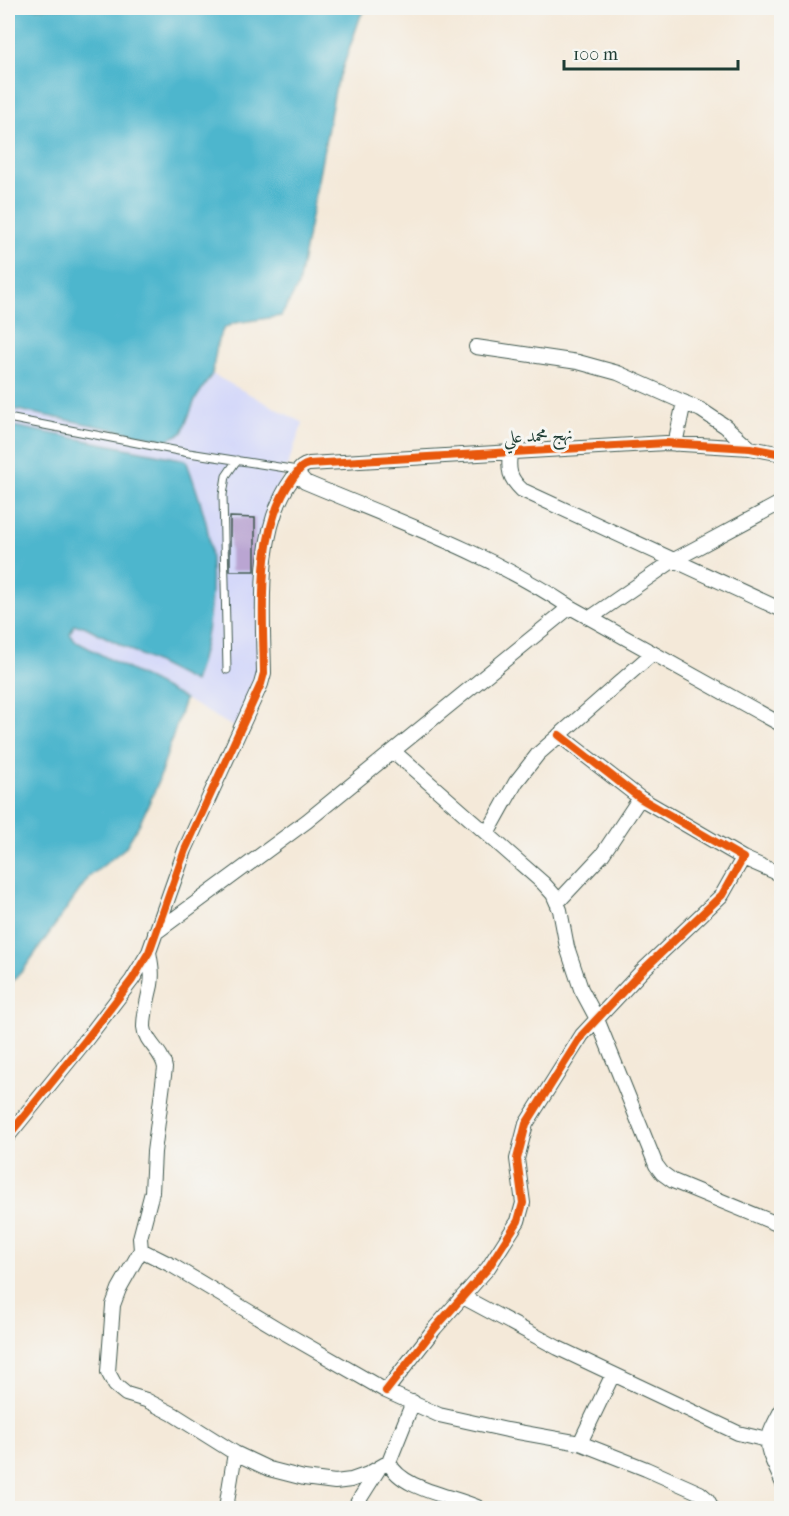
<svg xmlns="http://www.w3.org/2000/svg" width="789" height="1516" font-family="'IM FELL French Canon',Amiri,serif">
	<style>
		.built { fill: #d4d8f9 }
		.water { fill: #4eb6cd; stroke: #367a80; stroke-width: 1.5 }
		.building { fill: #baa5d2 }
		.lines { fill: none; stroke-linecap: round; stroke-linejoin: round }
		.lane-casing { stroke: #3f574d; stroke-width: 9 }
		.street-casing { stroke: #3f574d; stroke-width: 16 }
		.lane { stroke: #fff; stroke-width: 7 }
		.street { stroke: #fff; stroke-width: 14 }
		.cycleway-casing { stroke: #f6f6f2; stroke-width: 11 }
		.cycleway { stroke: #e8590c; stroke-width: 8 }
		.labels { text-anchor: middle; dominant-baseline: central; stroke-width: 6; stroke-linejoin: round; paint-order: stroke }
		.street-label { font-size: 18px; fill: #1f3d34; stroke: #f6f6f2 }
	</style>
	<rect width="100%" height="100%" fill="#f6f6f2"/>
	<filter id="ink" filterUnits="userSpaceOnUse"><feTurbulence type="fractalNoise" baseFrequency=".0167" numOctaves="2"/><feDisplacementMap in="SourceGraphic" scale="12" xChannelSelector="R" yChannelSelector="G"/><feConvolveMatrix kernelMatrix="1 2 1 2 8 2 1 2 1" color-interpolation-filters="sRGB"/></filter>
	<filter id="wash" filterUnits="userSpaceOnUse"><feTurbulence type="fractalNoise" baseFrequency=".008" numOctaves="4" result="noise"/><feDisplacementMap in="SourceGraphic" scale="24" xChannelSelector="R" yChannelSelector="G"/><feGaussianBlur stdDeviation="1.35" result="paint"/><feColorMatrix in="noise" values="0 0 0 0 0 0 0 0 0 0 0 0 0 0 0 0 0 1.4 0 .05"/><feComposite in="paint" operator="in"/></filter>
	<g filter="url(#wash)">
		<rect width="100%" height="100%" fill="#f4e9d9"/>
		<path class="built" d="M212 374 303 423 261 536V677L237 729 185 699 75 641 70 634 74 625 84 626 194 682 186 460 8 425V409L166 440 182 433 195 400Z"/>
		<path class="water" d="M8 8H368L361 15 335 90 298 286 281 316 235 323 224 328 218 340 212 374 195 400 182 433 166 440 8 408Z
			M8 425 186 460C194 482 202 504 207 527 216 575 211 636 194 682L84 626 74 625 70 634 75 641 185 699 156 788 140 823 125 848 89 877 24 969 8 986Z"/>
		<g id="blocks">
			<path class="building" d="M230 517 255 518V571H230Z"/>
		</g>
	</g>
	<g filter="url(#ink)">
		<use href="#blocks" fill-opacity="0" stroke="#3f574d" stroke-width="1.5"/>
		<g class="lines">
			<defs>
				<path id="lane" d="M8 418 189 453 298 470
					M227 670 223 495 226 476 237 460"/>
				<path id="street" d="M476 347 578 362 618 373 701 410 725 426 750 448
					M675 444 684 402
					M510 453C508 470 509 478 522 490L782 610
					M297 473 305 482C395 520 489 553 570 607L782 725
					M590 618 674 560 782 502
					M393 751 543 883 553 894 560 910 567 947 581 989 597 1019 656 1165 662 1173 673 1181 782 1226
					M487 834 516 782 538 754 653 653
					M743 858 782 875
					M557 903 602 855 640 798
					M155 933 307 821 570 607
					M149 952C151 963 153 974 151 985 148 999 144 1012 144 1027 145 1043 163 1051 165 1068L154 1152 152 1192 140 1238 141 1250 119 1289 113 1305 108 1372 115 1385 126 1394 146 1400 173 1414 235 1453 269 1469 304 1478 335 1482 351 1480 368 1474 389 1462
					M8 1136 86 1040 132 980 149 952 185 850 261 684 264 673C263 611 255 529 293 478 299 471 300 466 309 464L666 443 750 448 782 454
					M141 1250 173 1266 278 1329 386 1391 439 1415 507 1430 580 1443 646 1469 700 1493 707 1499 712 1508
					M463 1297 558 1348 738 1433 767 1440
					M386 1391 435 1328 488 1268 518 1221 523 1203 517 1159 526 1124 582 1035 642 971 722 895 743 858 640 798 559 735
					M413 1402 389 1462C400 1490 455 1496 479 1508
					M782 1409C761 1448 766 1444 782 1482
					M580 1443 613 1374
					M226 1508 235 1453
					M354 1508 378 1470"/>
			</defs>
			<use href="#lane" class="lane-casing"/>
			<use href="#street" class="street-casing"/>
			<use href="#lane" class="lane"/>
			<use href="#street" class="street"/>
			<defs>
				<path id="cycleway" d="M8 1136 86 1040 132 980 149 952 185 850 261 684 264 673C263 611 255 529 293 478 299 471 300 466 309 464L666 443 750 448 782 454
					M386 1391 435 1328 488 1268 518 1221 523 1203 517 1159 526 1124 582 1035 642 971 722 895 743 858 640 798 559 735"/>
			</defs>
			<use href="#cycleway" class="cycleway-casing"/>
			<use href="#cycleway" class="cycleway"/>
		</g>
	</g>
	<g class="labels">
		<g class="street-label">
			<text transform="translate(538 436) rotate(-3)">نهج محمد علي</text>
		</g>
	</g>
	<rect width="789" height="1516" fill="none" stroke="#f6f6f2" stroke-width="30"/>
	<path d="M564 60v9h174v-9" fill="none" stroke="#1f3d34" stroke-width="3"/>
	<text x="573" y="60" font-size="18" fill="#1f3d34" stroke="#f6f6f2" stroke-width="4.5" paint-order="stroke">100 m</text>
</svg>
